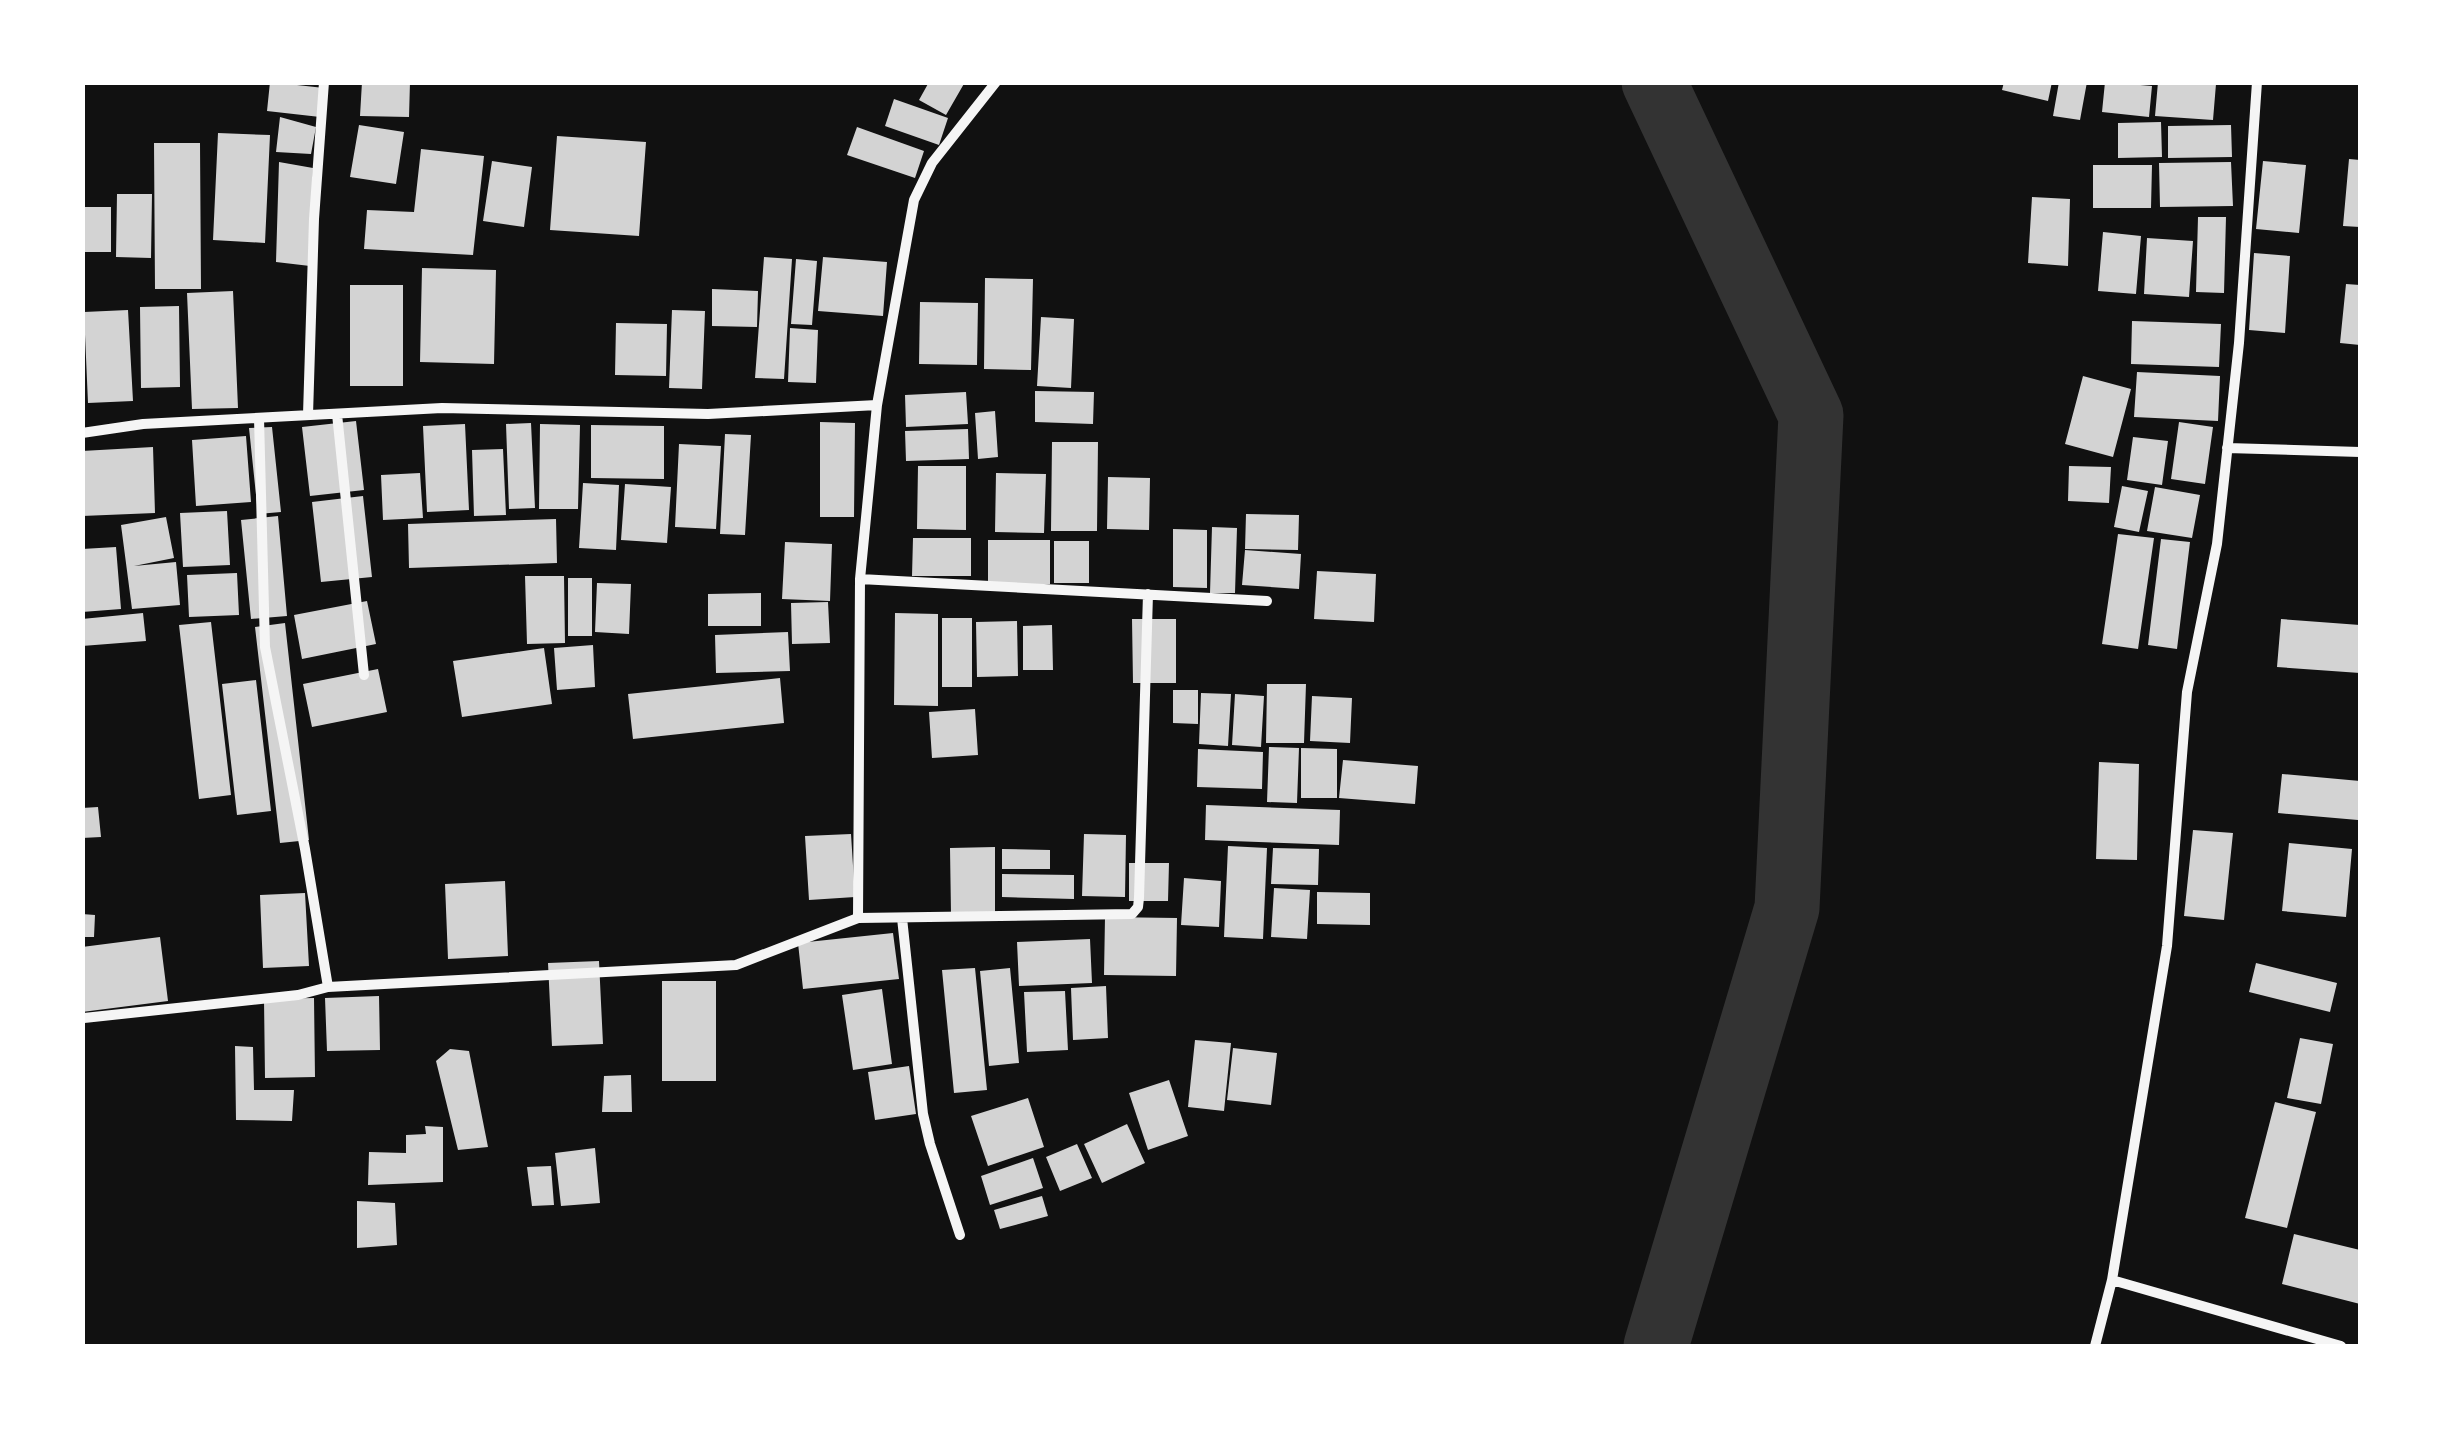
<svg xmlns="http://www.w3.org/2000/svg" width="2443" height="1429" font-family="Raleway,sans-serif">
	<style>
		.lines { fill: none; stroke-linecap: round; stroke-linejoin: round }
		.river { stroke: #333; stroke-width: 65 }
		.building { fill: #d3d3d3 }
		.minor { stroke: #f5f5f5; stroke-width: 10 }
	</style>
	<rect width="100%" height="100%" fill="#111"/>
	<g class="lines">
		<path class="river" d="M1654 82 1811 415 1787 908 1656 1346"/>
	</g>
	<path class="building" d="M270 82 324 88 320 117 267 111Z
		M362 82H410L409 117 360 116Z
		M929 82H965L946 115 919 100Z
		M2004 82H2052L2048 101 2002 90Z
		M2059 82H2087L2080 120 2053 116Z
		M2105 82 2152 86 2149 117 2102 112Z
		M2158 82 2216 84 2213 120 2155 116Z
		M894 99 948 118 939 145 885 126Z
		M280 117 316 127 311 154 276 152Z
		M2161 122 2162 157 2118 158V123Z
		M359 125 404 132 396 184 350 177Z
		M2231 125 2232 157 2168 158V126Z
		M857 127 924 151 915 178 847 155Z
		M218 133 270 135 265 243 213 240Z
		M557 136 646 142 639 236 550 230Z
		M154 143H200L201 289H155Z
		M421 149 484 156 473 255 364 249 367 210 414 212Z
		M2349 159 2360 160V227L2343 226Z
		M492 161 532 167 524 227 483 221Z
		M2263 161 2306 165 2299 233 2256 229Z
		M279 162 313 168 310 266 276 262Z
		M2231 162 2233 206 2160 207 2159 163Z
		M2093 165H2152L2151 208H2093Z
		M117 194H152L151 258 116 257Z
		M2032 197 2070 199 2068 266 2028 263Z
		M82 207H111V252H82Z
		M2198 217H2226L2224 293 2196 292Z
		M2103 232 2141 236 2136 294 2098 291Z
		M2147 238 2193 241 2189 297 2144 294Z
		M2254 253 2290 256 2285 333 2249 330Z
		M764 257 792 259 784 379 755 378Z
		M823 257 887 262 883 316 818 311Z
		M796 259 817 261 812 325 791 324Z
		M422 268 496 270 494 364 420 362Z
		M985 278 1033 279 1031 370 984 369Z
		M2346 284 2360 285V345L2340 343Z
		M350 285H403V386H350Z
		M712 289 758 291 757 327 712 326Z
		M233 291 238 408 192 409 187 293Z
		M920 302 978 303 977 365 919 364Z
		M179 306 180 387 141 388 140 307Z
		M128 310 133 401 88 403 84 312Z
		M672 310 705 311 702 389 669 388Z
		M1041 317 1074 319 1071 388 1037 386Z
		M2132 321 2221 324 2219 367 2131 364Z
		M616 323 667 324 666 376 615 375Z
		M790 328 818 330 816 383 788 382Z
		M2137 372 2220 376 2218 421 2134 417Z
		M2083 376 2131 389 2113 457 2065 444Z
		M1035 391 1094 392 1093 424 1035 422Z
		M966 392 968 424 906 427 905 395Z
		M995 411 998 457 978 459 975 413Z
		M356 421 364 490 310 496 302 427Z
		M820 422 855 423 854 517H820Z
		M2179 422 2213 427 2205 484 2171 479Z
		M531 423 535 508 509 509 506 424Z
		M465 424 469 510 427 512 423 426Z
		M540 424 580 425 578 509H539Z
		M591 425 664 426V479L591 478Z
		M272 427 281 512 258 514 249 428Z
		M968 429 969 459 906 461 905 431Z
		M725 434 751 435 745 535 720 534Z
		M246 436 251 502 196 506 192 440Z
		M2133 437 2168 441 2162 485 2127 480Z
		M1052 442H1098L1097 531H1051Z
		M679 444 721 446 716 529 675 527Z
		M153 447 155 513 82 516V451Z
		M503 449 506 515 474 516 472 450Z
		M918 466H966V530L917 529Z
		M2069 466 2111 467 2109 503 2068 501Z
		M420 473 423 518 383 520 381 475Z
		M996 473 1046 474 1044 533 995 532Z
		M1108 477 1150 478 1149 530 1107 529Z
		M583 483 619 485 616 550 579 548Z
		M625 484 671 487 667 543 621 540Z
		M2122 486 2148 491 2139 532 2114 527Z
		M2155 487 2200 495 2192 538 2147 531Z
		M363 496 372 577 321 582 312 502Z
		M227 511 230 565 183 567 180 513Z
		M1246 514 1299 515 1298 550 1245 549Z
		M278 516 287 616 251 619 241 520Z
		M166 517 174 558 134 566 176 562 180 605 132 609 121 525Z
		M556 519 557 563 409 568 408 524Z
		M1212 527 1237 528 1235 593H1210Z
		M1173 529 1207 530V588L1173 587Z
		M2118 534 2154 538 2138 649 2102 644Z
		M913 538H971V576H912Z
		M2161 539 2190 542 2177 649 2148 645Z
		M988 540H1050V584H988Z
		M1054 541H1089V583H1054Z
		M785 542 832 544 830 601 782 599Z
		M116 547 121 609 82 612V549Z
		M1245 550 1301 554 1299 589 1242 585Z
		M1317 571 1376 574 1374 622 1314 619Z
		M237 573 239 615 189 617 187 575Z
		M525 576H564L565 643 527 644Z
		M568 578H592V636H568Z
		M597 583 631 584 629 634 595 632Z
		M761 593V626H708V594Z
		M367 601 376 644 302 659 294 615Z
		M828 602 830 643 792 644 791 603Z
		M143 613 146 641 82 646V619Z
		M895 613 938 614V706L894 705Z
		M942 618H972V687H942Z
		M1132 619H1176V683H1133Z
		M2281 619 2360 625V673L2277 667Z
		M1017 621 1018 676 977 677 976 622Z
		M211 622 231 795 199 799 179 625Z
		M285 623 309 840 280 843 255 627Z
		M1052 625 1053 670H1023V626Z
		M788 632 790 671 716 673 715 635Z
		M593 645 595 687 557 690 554 648Z
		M544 648 552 704 462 717 453 661Z
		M378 669 387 712 312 727 303 684Z
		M780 678 784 723 633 739 628 694Z
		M256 680 271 811 237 815 222 684Z
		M1267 684H1306L1304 743H1266Z
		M1173 690H1198V724L1173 723Z
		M1201 693 1231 694 1228 746 1199 744Z
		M1235 694 1264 696 1261 747 1232 745Z
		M1312 696 1352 698 1350 743 1310 741Z
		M975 709 978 755 932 758 929 712Z
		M1269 747 1299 748 1297 803 1267 802Z
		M1301 748 1337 749V798H1301Z
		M1198 749 1263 752 1262 789 1197 787Z
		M1343 760 1418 766 1415 804 1339 798Z
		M2099 762 2139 764 2137 860 2096 859Z
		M2282 774 2360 781 2358 820 2278 813Z
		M1206 805 1340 810 1339 845 1205 840Z
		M98 807 101 837 82 838V808Z
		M2193 830 2233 833 2224 920 2184 916Z
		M851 834 855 897 809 900 805 836Z
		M1084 834 1126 835 1125 897 1082 896Z
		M2289 843 2352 849 2346 917 2282 911Z
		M1228 846 1267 848 1263 939 1224 937Z
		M995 847V913L951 914 950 848Z
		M1273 848 1319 849 1318 885 1271 884Z
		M1002 849 1050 850V869H1002Z
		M1129 863H1169L1168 901H1129Z
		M1002 874 1074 875V899L1002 897Z
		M1184 878 1221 881 1219 927 1181 925Z
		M505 881 508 956 448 959 445 884Z
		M1274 888 1310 890 1307 939 1271 937Z
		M1317 892 1370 893V925L1317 924Z
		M305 893 309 966 263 968 260 895Z
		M82 914 95 915 94 937H82Z
		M1105 917 1177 918 1176 976 1104 975Z
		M893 933 899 979 803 989 798 943Z
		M160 937 168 1001 82 1012V947Z
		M1090 939 1092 983 1019 986 1017 942Z
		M599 961 603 1044 552 1046 548 963Z
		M2256 963 2337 983 2330 1012 2249 992Z
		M975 968 987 1090 954 1093 942 970Z
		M1010 968 1019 1063 989 1066 980 971Z
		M662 981H716V1081H662Z
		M1106 986 1108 1038 1073 1040 1071 988Z
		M882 989 892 1064 853 1070 842 995Z
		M1065 991 1068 1050 1027 1052 1024 992Z
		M379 996 380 1050 327 1051 325 998Z
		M314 998 315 1077 265 1078 264 999Z
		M2300 1038 2333 1044 2321 1104 2287 1098Z
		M1195 1040 1231 1043 1224 1111 1188 1107Z
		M235 1046 253 1047 254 1090H294L292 1121 236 1120Z
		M1233 1048 1277 1053 1271 1105 1227 1100Z
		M450 1049 469 1051 488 1147 458 1150 436 1061Z
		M909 1066 916 1114 875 1120 868 1072Z
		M631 1075 632 1112H602L604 1076Z
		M1169 1080 1188 1136 1148 1150 1129 1093Z
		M1028 1098 1044 1147 988 1166 971 1116Z
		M2275 1102 2316 1112 2287 1228 2245 1218Z
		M1127 1124 1145 1163 1102 1183 1084 1144Z
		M425 1126 443 1127V1182L368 1185 369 1152 406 1153V1135L426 1134Z
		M1077 1144 1092 1178 1060 1191 1046 1157Z
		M595 1148 600 1203 561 1206 555 1153Z
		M1033 1158 1043 1188 990 1205 981 1176Z
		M551 1166 554 1205 532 1206 527 1167Z
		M1042 1196 1048 1216 1000 1229 994 1210Z
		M357 1201 395 1203 397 1245 357 1248Z
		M2294 1234 2360 1250V1304L2282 1284Z"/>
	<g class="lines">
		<path class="minor" d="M337 414 364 675
			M308 415 314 219 324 82
			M82 433 143 424 442 408 708 414 877 405
			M2227 448 2360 452
			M860 579 1267 601
			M858 918 860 579 877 405 914 200 932 163 996 82
			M902 918 923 1114 930 1144 960 1235
			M328 987 736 965 858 918 1132 914 1138 907 1139 898 1148 594
			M84 1018 298 995 328 987 305 849 265 647 259 418
			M2112 1280 2341 1346
			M2095 1346 2112 1280 2167 946 2187 692 2217 544 2239 343 2257 82"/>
	</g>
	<rect width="2443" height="1429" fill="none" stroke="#ffffff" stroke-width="170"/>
</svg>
